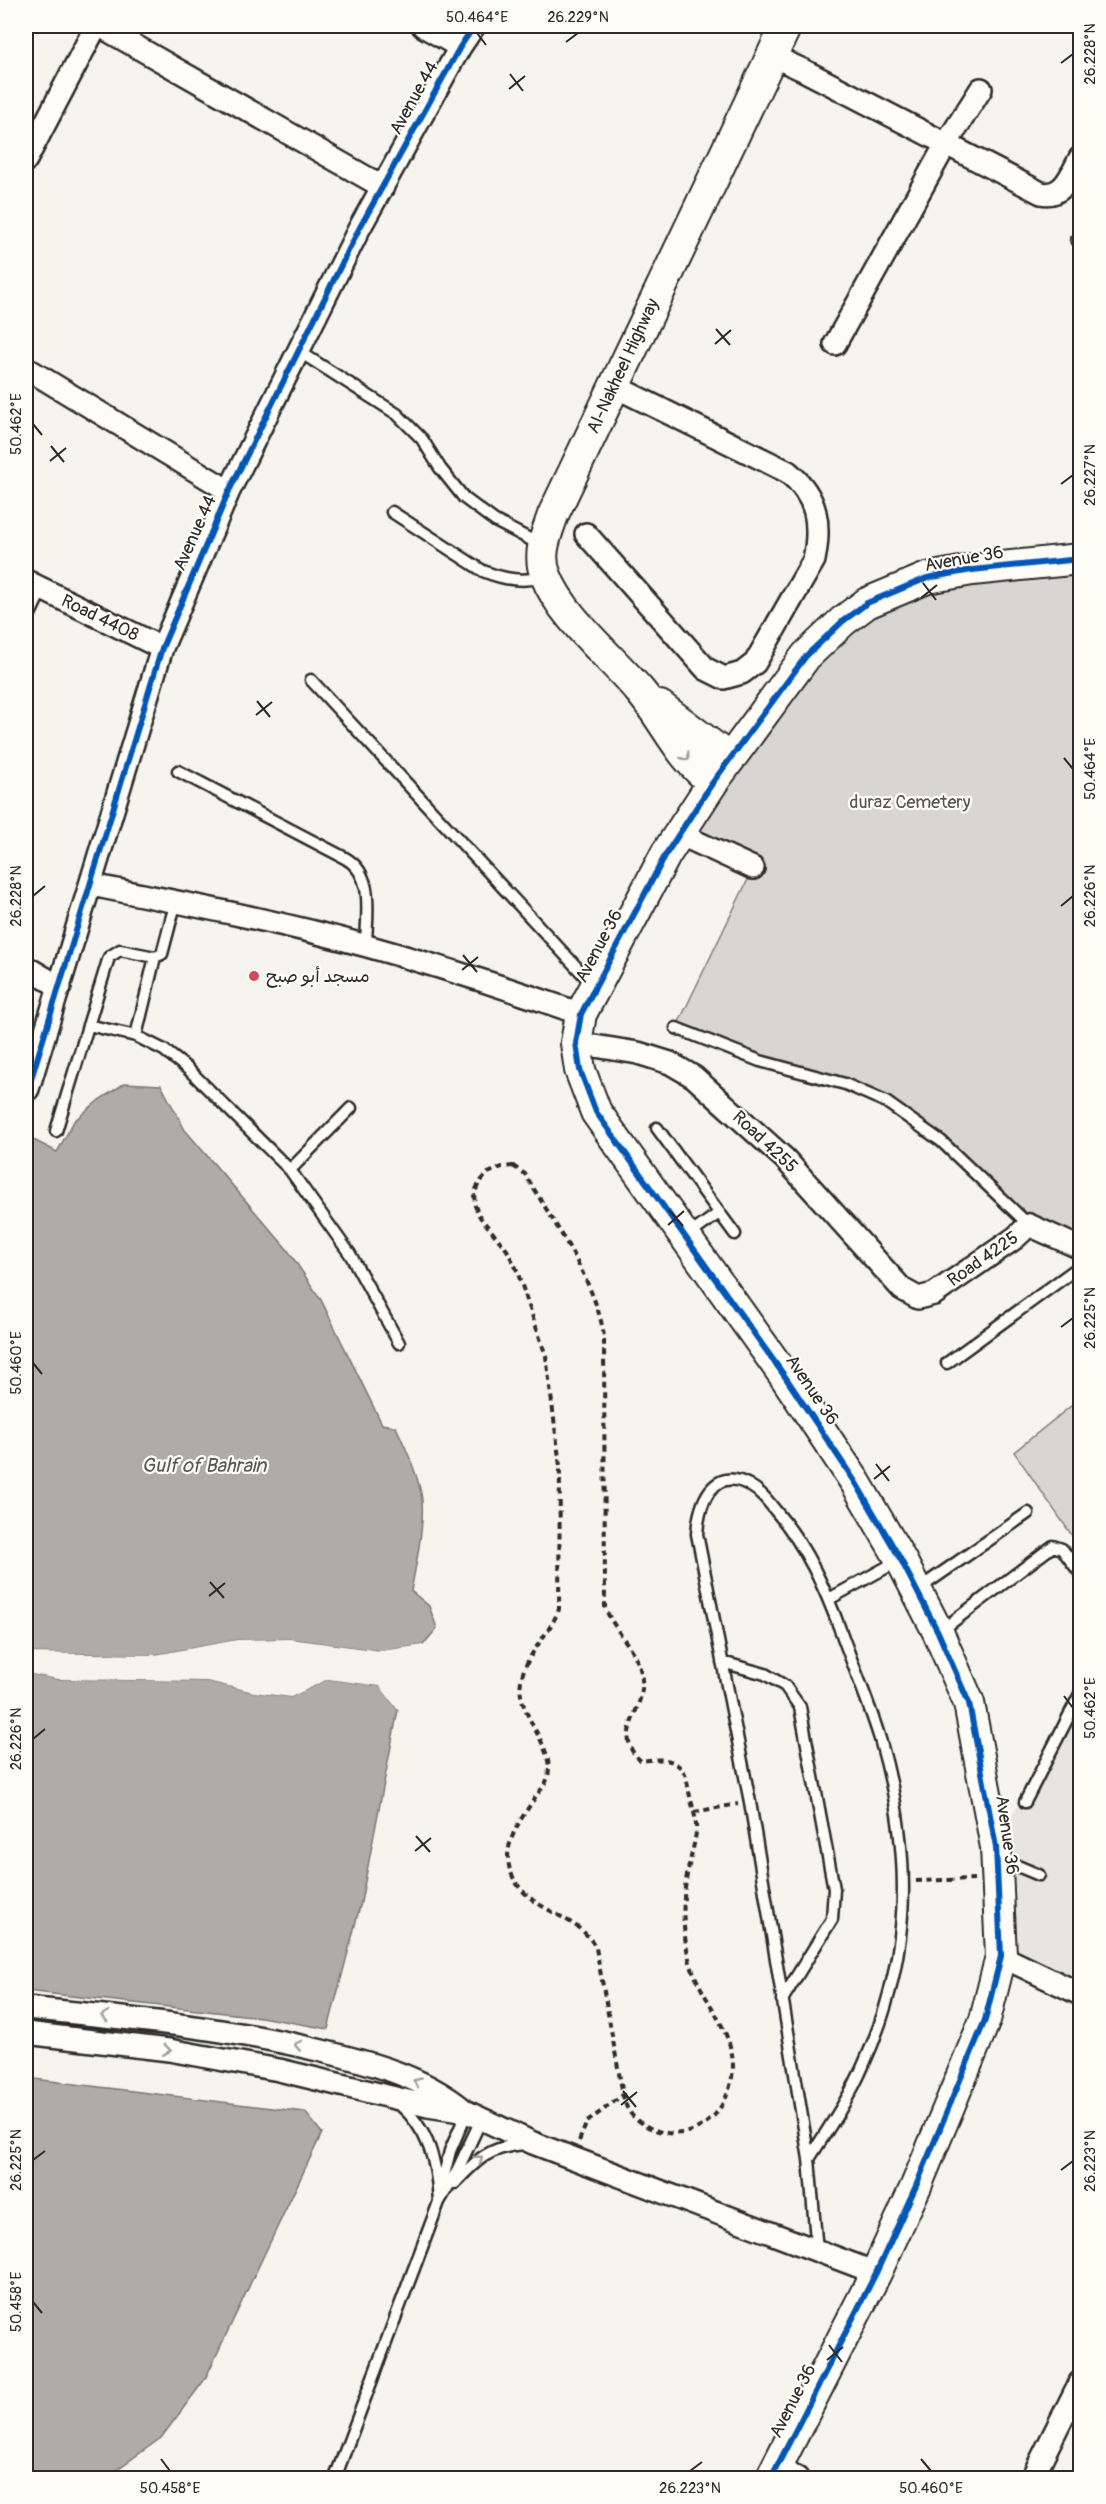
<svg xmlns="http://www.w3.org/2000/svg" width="1106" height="2504" font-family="Pangolin,'Playpen Sans Arabic',sans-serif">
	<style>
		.built { fill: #e6e5e0 }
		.green { fill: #d7d6d2; stroke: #81807e; stroke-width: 1.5 }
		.water { fill: #adaca9; stroke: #797877; stroke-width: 1.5 }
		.pier { fill: #f5f4ef }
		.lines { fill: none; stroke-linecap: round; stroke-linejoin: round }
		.lane-casing { stroke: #2b2b2b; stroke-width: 15 }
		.street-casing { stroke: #2b2b2b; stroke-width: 26 }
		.secondary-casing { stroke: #2b2b2b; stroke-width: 34 }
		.path { stroke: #2b2b2b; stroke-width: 4; stroke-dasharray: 6 4.5; stroke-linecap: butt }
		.lane { stroke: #fdfcf7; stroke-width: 10 }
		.street { stroke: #fdfcf7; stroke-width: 21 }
		.secondary { stroke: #fdfcf7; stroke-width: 30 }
		.cycleway-casing { stroke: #fdfcf7; stroke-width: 10 }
		.cycleway { stroke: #0057b8; stroke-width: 6 }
		.oneway { stroke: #9e9e9b }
		.ticks { fill: none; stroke: #2b2b2b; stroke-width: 2 }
		.poi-dot { fill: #d1495b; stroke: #fdfcf7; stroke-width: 2 }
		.labels { text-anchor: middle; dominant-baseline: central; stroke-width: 4.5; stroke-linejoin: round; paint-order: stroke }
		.street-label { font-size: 18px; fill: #2b2b2b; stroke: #fdfcf7 }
		.park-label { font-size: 18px; fill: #565655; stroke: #fdfcf7 }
		.poi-label { font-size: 18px; fill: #2b2b2b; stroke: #fdfcf7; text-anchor: start }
		.water-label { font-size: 20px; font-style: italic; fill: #585857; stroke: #fdfcf7 }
		.neatline { fill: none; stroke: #2b2b2b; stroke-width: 2 }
		.ticks-label { font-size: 15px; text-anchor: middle; fill: #2b2b2b }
	</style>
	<rect width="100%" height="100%" fill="#f5f4ef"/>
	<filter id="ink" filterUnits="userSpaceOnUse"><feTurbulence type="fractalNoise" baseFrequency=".0167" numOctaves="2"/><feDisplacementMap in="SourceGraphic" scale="12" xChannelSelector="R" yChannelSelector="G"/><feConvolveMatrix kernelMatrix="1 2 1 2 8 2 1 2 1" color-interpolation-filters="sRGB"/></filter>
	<g filter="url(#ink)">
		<path class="built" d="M1080 1688V1994L1001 1956 996 1847Z"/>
		<path class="green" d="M1080 567V1248L1029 1225 970 1169 886 1102 676 1028 753 869 679 834 867 603 972 570Z
			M1080 1378V1547L1014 1452 1077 1401Z"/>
		<path class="water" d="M125 1083 161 1085 185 1130 287 1249 321 1300 382 1424 396 1427C406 1448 416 1470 421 1493 426 1519 416 1565 411 1591L429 1606 437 1628 423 1645 381 1651 290 1639 237 1640 155 1655 26 1653V1136L57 1152 74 1121 99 1100Z
			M26 1673 58 1679 207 1681 254 1692 291 1697 328 1679 381 1686 398 1710 361 1902 328 2029 261 2017 26 1991Z
			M26 2078 305 2112 322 2133 205 2379 161 2438 105 2478H26Z"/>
		<path class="pier" d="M290 1639 381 1651 423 1645 422 1648 381 1654 289 1642 237 1643 155 1658 26 1656V1653L155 1655 237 1640Z
			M26 1670 58 1676 207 1678 255 1689 290 1694 329 1676 382 1683 399 1706 398 1710 380 1686 328 1679 291 1697 254 1692 207 1681 58 1679 26 1673Z"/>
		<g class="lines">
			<defs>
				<path id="lane" d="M1077 240 1080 242
					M300 352 397 414 422 439 440 468 464 498 495 521 541 545
					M392 512 483 571C505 580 523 582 546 577
					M311 680 594 986
					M178 771 345 858C376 875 366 916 366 946
					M88 1025 136 1036 164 1050 188 1069 290 1170 350 1254 399 1343
					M676 1028 760 1061 845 1084 886 1102 941 1141 1029 1225
					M136 1036 155 957
					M657 1128 735 1234
					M56 1131 109 957 120 950 155 957 162 954 176 901
					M290 1170 351 1108
					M686 1237 719 1213
					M947 1363 1080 1266
					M917 1590 1028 1513
					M829 1599 898 1561
					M939 1632 1053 1546 1062 1549 1080 1573
					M722 1662 765 1674 785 1686 800 1707 834 1889 832 1919 782 2000
					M1025 1802 1080 1694
					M1001 1859 1039 1875
					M398 2103C429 2129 437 2163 439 2201
					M809 2159C828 2129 849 2099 863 2066 913 1956 913 1853 880 1739 869 1703 854 1668 841 1632 825 1588 806 1546 775 1510 767 1500 760 1491 749 1485 713 1465 699 1503 697 1534L750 1802 809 2159 817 2251
					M442 2183 450 2151 467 2112
					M455 2183C478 2158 490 2147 525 2144
					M335 2478 439 2202 456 2173 482 2118"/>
				<path id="street" d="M100 26 383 187
					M423 26 460 47
					M772 56 803 70 1041 193C1063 198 1071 175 1080 158
					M26 160 96 26
					M835 344 946 144 981 89
					M26 368 229 491
					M586 534 706 669 724 678 742 673 755 663 814 560C821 524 818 497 788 472L614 386
					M26 581 162 648
					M26 610 37 587
					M679 834 753 868
					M91 885C183 903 277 921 367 946 439 966 510 989 581 1014
					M26 967 60 987
					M576 1043 638 1053 670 1063 694 1077 785 1159 902 1289 918 1298 934 1294 1015 1238 1029 1225 1080 1248
					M28 1089 162 648 229 491 359 229 460 47 474 26
					M1001 1956 1080 1994
					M26 2008C125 2018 225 2027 322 2051 372 2063 424 2077 464 2110
					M26 2033 169 2050 279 2070 428 2106 467 2112 533 2143 876 2273
					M776 2468 797 2478
					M1032 2478 1080 2382"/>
				<path id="secondary" d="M660 706 730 759
					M713 782C679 758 665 720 639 690 611 657 561 616 546 576 537 555 546 535 553 515L786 26
					M771 2478 876 2273 916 2186 985 2020 1001 1956 996 1847 969 1703 938 1632 901 1560 856 1483 786 1378 596 1112 580 1070 576 1043 581 1014 666 854 713 782 806 656 843 621 867 603 927 578 972 570 1080 559"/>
			</defs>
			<use href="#lane" class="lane-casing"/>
			<use href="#street" class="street-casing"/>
			<use href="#secondary" class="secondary-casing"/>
			<path class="path" d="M513 1166 525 1174C553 1222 597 1283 604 1337L605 1607C616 1636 645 1655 642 1689 639 1716 614 1738 641 1761 658 1759 675 1756 685 1774 687 1779 688 1787 689 1792 692 1805 697 1819 696 1832 694 1849 688 1865 686 1881 682 1903 683 1933 688 1954 696 1997 740 2032 732 2077 725 2118 691 2146 650 2128 635 2121 626 2112 623 2095L596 1948C578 1913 529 1913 512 1875 499 1846 521 1820 536 1796 540 1791 546 1784 548 1777 555 1744 515 1714 521 1681 525 1655 550 1634 559 1609L560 1466 546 1356 516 1268 507 1250 480 1217 475 1206 474 1194 479 1183 488 1173 502 1167Z
				M694 1812 738 1804
				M916 1881 974 1879
				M579 2141 587 2122 623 2095"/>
			<use href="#lane" class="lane"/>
			<use href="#street" class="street"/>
			<use href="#secondary" class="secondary"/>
			<defs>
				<path id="cycleway" d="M28 1089 162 648 229 491 359 229 460 47 474 26
					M771 2478 876 2273 916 2186 985 2020 1001 1956 996 1847 969 1703 938 1632 901 1560 856 1483 786 1378 596 1112 580 1070 576 1043 581 1014 666 854 713 782 806 656 843 621 867 603 927 578 972 570 1080 559"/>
			</defs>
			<use href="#cycleway" class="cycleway-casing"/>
			<use href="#cycleway" class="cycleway"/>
		</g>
		<defs><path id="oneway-chevron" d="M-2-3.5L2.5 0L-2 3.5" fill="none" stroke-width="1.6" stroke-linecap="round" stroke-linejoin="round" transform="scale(1.5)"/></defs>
		<g class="oneway">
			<use href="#oneway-chevron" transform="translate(686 757) rotate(52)"/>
			<use href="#oneway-chevron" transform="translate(105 2016) rotate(-173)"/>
			<use href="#oneway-chevron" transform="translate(298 2045) rotate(-168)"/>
			<use href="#oneway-chevron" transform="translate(167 2050) rotate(8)"/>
			<use href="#oneway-chevron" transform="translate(417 2082) rotate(-156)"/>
			<use href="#oneway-chevron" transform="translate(479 2159) rotate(-38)"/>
		</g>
	</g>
	<path class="ticks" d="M477 33 486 45M566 42 578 33M1061 63 1073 54M510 74 523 91M509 89 525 76M716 329 730 345M715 344 731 330M33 424 42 435M51 446 64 462M50 461 66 448M1061 484 1073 475M923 583 936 600M921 598 937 585M257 701 270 717M256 715 272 702M1064 758 1073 769M33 896 45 886M1061 906 1073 896M463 955 477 972M462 970 478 957M669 1210 683 1226M668 1225 684 1211M1061 1327 1073 1318M33 1363 42 1374M876 1464 889 1481M874 1479 890 1466M210 1582 224 1598M209 1596 225 1583M1064 1696 1073 1708M33 1739 45 1729M416 1836 430 1852M415 1851 431 1838M623 2091 636 2107M621 2105 637 2092M33 2160 45 2151M1061 2170 1073 2161M33 2302 42 2313M829 2345 842 2362M827 2360 843 2347M161 2459 170 2471M921 2459 931 2471M690 2471 702 2462"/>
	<circle class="poi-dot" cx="254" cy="976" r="6"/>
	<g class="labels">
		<g class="street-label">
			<text transform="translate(414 98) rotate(-61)">Avenue 44</text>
			<text transform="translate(623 366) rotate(-65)">Al-Nakheel Highway</text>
			<text transform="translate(195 533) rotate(-66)">Avenue 44</text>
			<text transform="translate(964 559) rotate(-10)">Avenue 36</text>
			<text transform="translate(100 618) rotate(26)">Road 4408</text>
			<text transform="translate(599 946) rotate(-62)">Avenue 36</text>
			<text transform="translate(765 1142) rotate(43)">Road 4255</text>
			<text transform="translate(983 1259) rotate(-35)">Road 4225</text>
			<text transform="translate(812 1390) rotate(56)">Avenue 36</text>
			<text transform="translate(1007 1835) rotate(82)">Avenue 36</text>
			<text transform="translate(793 2401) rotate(-63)">Avenue 36</text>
		</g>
		<g class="park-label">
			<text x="910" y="802">duraz Cemetery</text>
		</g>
		<g class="poi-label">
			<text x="266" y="976">مسجد أبو صبح</text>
		</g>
		<g class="water-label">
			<text x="204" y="1465">Gulf of Bahrain</text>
		</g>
	</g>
	<rect width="1106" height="2504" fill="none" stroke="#fdfcf7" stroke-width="66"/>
	<rect x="33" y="33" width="1040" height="2438" class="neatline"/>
	<g class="ticks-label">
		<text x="477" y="22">50.464°E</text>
		<text x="578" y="22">26.229°N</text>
		<text transform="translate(1090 54) rotate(-90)" y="5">26.228°N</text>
		<text transform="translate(16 424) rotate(-90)" y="5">50.462°E</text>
		<text transform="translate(1090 475) rotate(-90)" y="5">26.227°N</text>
		<text transform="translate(1090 769) rotate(-90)" y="5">50.464°E</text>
		<text transform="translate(16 896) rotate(-90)" y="5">26.228°N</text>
		<text transform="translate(1090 896) rotate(-90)" y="5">26.226°N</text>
		<text transform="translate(1090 1318) rotate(-90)" y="5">26.225°N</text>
		<text transform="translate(16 1363) rotate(-90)" y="5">50.460°E</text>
		<text transform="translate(1090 1708) rotate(-90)" y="5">50.462°E</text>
		<text transform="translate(16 1739) rotate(-90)" y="5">26.226°N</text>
		<text transform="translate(16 2160) rotate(-90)" y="5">26.225°N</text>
		<text transform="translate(1090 2161) rotate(-90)" y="5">26.223°N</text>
		<text transform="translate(16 2302) rotate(-90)" y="5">50.458°E</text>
		<text x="170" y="2493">50.458°E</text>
		<text x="690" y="2493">26.223°N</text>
		<text x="931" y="2493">50.460°E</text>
	</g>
</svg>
